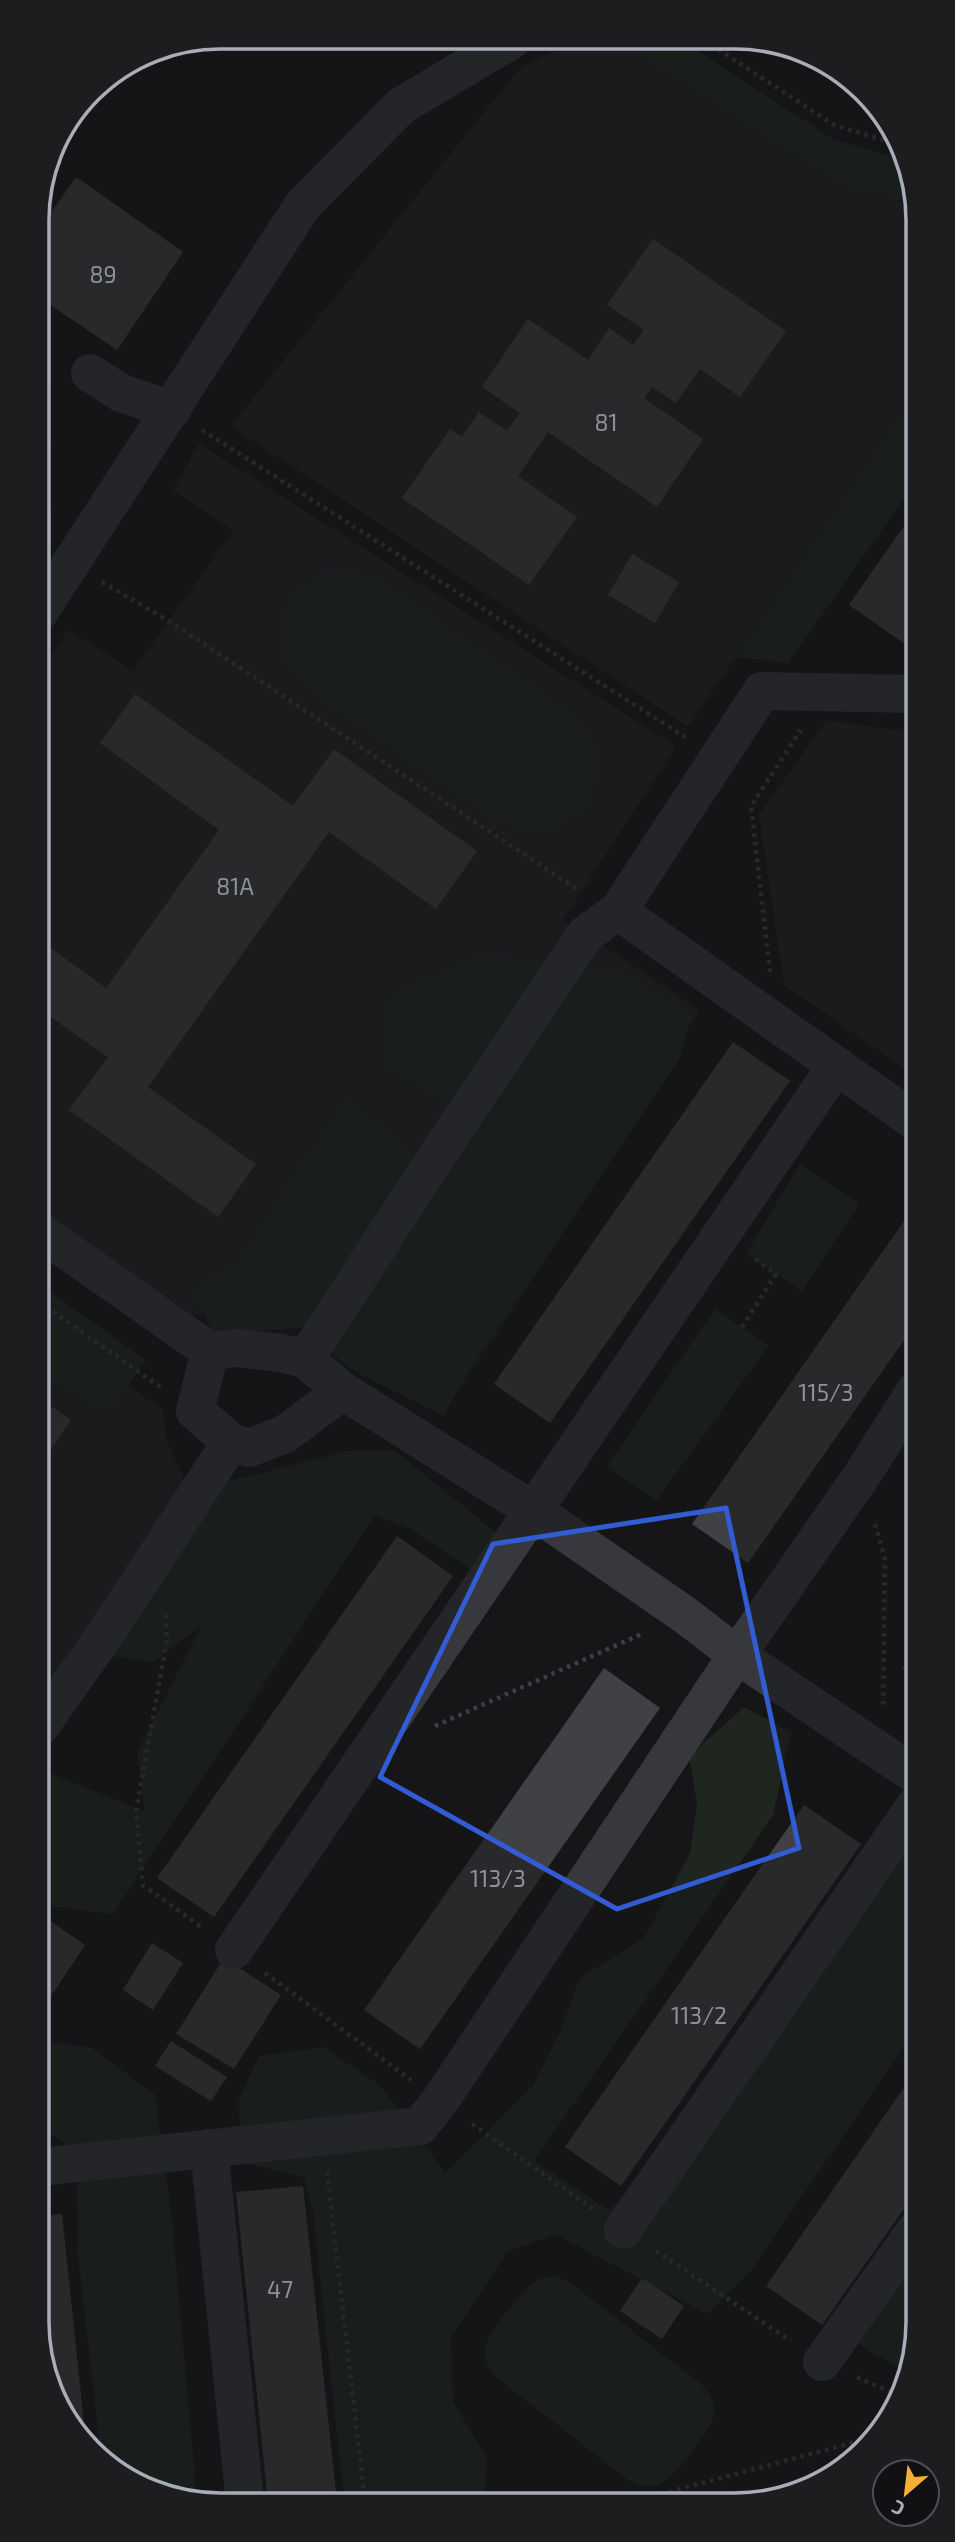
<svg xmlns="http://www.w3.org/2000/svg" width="955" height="2542" font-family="'Exo 2',sans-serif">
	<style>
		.built { fill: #222225 }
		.green { fill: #1e261f }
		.building { fill: #404145 }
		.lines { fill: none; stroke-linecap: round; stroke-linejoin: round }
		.path { stroke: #3d3f44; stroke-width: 4.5; stroke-dasharray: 3.5 5; stroke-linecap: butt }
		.minor { stroke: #37383d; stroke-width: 38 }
		.marked { fill: none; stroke: #325cd3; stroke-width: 5; stroke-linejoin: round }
		.labels { text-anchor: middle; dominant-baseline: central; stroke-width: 5; stroke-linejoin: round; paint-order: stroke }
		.number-label { font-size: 23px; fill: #8e929b }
		.rim { fill: none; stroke: #a8adb8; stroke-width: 3.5 }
	</style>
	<rect width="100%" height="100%" fill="#161618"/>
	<path class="built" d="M580 39H615L850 187 915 199V394L688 727 231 426 520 68Z
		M199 444 676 746 563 920 700 1010 432 1396 296 1306 193 1315 39 1209 38 676 68 630 133 671 234 530 173 490Z
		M827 720 898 731 915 722 916 1076 784 985 759 815Z
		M39 1324 163 1410 166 1439 184 1479 92 1625 39 1696Z"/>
	<path class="green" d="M615 39 681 40 833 139 902 160 915 184V199L850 188Z
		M915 394V483L788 663 736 657Z
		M351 569 383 581 571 713 593 739 599 772 587 805 561 827 528 832 495 821 307 689 285 663 279 629 291 597 317 575Z
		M482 954 618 971 692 1014 679 1059 466 1377 443 1416 349 1368 301 1327 215 1336 192 1289 238 1262 296 1171 347 1098 451 1184 478 1125 382 1063 391 994Z
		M800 1164 859 1204 802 1291 746 1254Z
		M39 1284 146 1360 110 1412 39 1375Z
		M715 1309 769 1345 656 1501 607 1466Z
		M347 1451H395L500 1536 470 1569 410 1529 375 1515 113 1914 40 1905 39 1769 145 1811 137 1753 202 1625 153 1662 103 1655 226 1482Z
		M744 1707 791 1732 773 1815 534 2161 610 2211 917 1828V2028L748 2275 707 2314 555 2234 507 2252 451 2338 453 2402 487 2458 485 2502H344L313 2211 304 2177 241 2162 239 2099 259 2056 323 2047 381 2086 445 2173 533 2086 560 2032 580 1978 644 1938 690 1853 697 1804 689 1756Z
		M40 2040 92 2048 155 2095 172 2219 197 2502H185L101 2457 78 2254 76 2152 40 2126Z
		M918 2227V2333L909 2372 866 2350 846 2330Z
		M556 2276 571 2283 702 2385C709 2394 716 2403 714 2415 711 2430 674 2478 660 2484 648 2489 638 2485 628 2480L497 2378C490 2369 483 2360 485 2348 488 2332 525 2286 539 2279 544 2277 551 2277 556 2276Z"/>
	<path class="building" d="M76 177 183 252 117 350 37 296V233Z
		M653 239 786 331 740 397 700 369 676 403 652 387 644 398 703 439 657 507 548 432 518 476 577 517 529 585 402 498 450 429 462 437 479 412 507 431 520 413 482 387 528 319 588 360 609 328 633 345 644 330 607 305Z
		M915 510V629L905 644 849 605Z
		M632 554 679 582 655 623 608 595Z
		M135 694 293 806 334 749 477 851 436 909 329 832 148 1087 256 1164 218 1217 69 1110 108 1057 38 1008V939L106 988 219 830 100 743Z
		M733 1042 790 1081 550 1423 494 1384Z
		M916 1204V1323L748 1563 692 1524Z
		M39 1398 71 1420 39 1467Z
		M397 1536 453 1576 214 1917 157 1878Z
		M917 1647V1678L902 1668Z
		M604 1668 660 1708 420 2049 364 2010Z
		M804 1805 861 1844 621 2186 565 2147Z
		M40 1914 85 1945 43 2008 40 2006Z
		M152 1943 183 1963 153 2010 123 1990Z
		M224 1958 281 1995 234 2069 176 2034Z
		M171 2041 227 2077 211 2101 155 2066Z
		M917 2069 918 2189 822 2325 766 2286Z
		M303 2186 337 2502H268L236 2192Z
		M62 2214 86 2443 40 2358V2216Z
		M642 2278 684 2306 662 2339 620 2311Z"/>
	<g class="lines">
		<path class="path" d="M704 40 834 125 893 143
			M202 430 685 737
			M102 582 169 621 580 891
			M770 972 751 806 801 730
			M39 1302 163 1389
			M742 1327 776 1274 751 1256
			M875 1524 885 1559 883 1706
			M166 1615 167 1640 136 1811 143 1885 204 1929
			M435 1726 644 1633
			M265 1973 411 2080
			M472 2124 593 2209
			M327 2172 365 2502
			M656 2251 791 2341
			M857 2377 901 2397
			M519 2502 539 2494 636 2501 877 2436"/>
		<path class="minor" d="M90 373 121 393 172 410
			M38 614 303 205 401 106 513 39
			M618 911 916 1122
			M39 1231 210 1351 237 1348 281 1353 305 1359 343 1391 534 1511 685 1615 737 1655 917 1776
			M210 1351 195 1411 231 1442 249 1448 285 1434 343 1391
			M305 1359 454 1130 586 934 618 911 762 691 915 694
			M39 1728 104 1636 231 1442
			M234 1950 836 1066
			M209 2148 245 2502
			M40 2167 420 2126 440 2101 737 1655 862 1475 916 1390
			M623 2230 917 1803
			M822 2362 918 2227"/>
	</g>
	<path d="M0 0H955V2542H0ZM726 1508 799 1848 617 1909 380 1777 493 1544Z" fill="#161618" fill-opacity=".55" fill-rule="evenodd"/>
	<path class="marked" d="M726 1508 799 1848 617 1909 380 1777 493 1544Z"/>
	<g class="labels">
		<g class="number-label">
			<text x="103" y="274">89</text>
			<text x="606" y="422">81</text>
			<text x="235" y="886">81А</text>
			<text x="826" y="1392">115/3</text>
			<text x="498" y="1878">113/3</text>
			<text x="699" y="2015">113/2</text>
			<text x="280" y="2289">47</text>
		</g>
	</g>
	<path d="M0 0H955V2542H0ZM220 49H735A171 171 0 0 1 906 220V2322A171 171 0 0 1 735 2493H220A171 171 0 0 1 49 2322V220A171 171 0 0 1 220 49Z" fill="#1d1d20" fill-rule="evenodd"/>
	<path class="rim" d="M220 49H735A171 171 0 0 1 906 220V2322A171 171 0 0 1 735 2493H220A171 171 0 0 1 49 2322V220A171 171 0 0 1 220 49Z"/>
	<g transform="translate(906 2493) rotate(208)"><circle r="33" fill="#111113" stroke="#4d4f55" stroke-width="2"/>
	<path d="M0-5L12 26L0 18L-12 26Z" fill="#f2b134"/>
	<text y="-10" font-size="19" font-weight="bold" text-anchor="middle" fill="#a8adb8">С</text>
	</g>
</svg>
